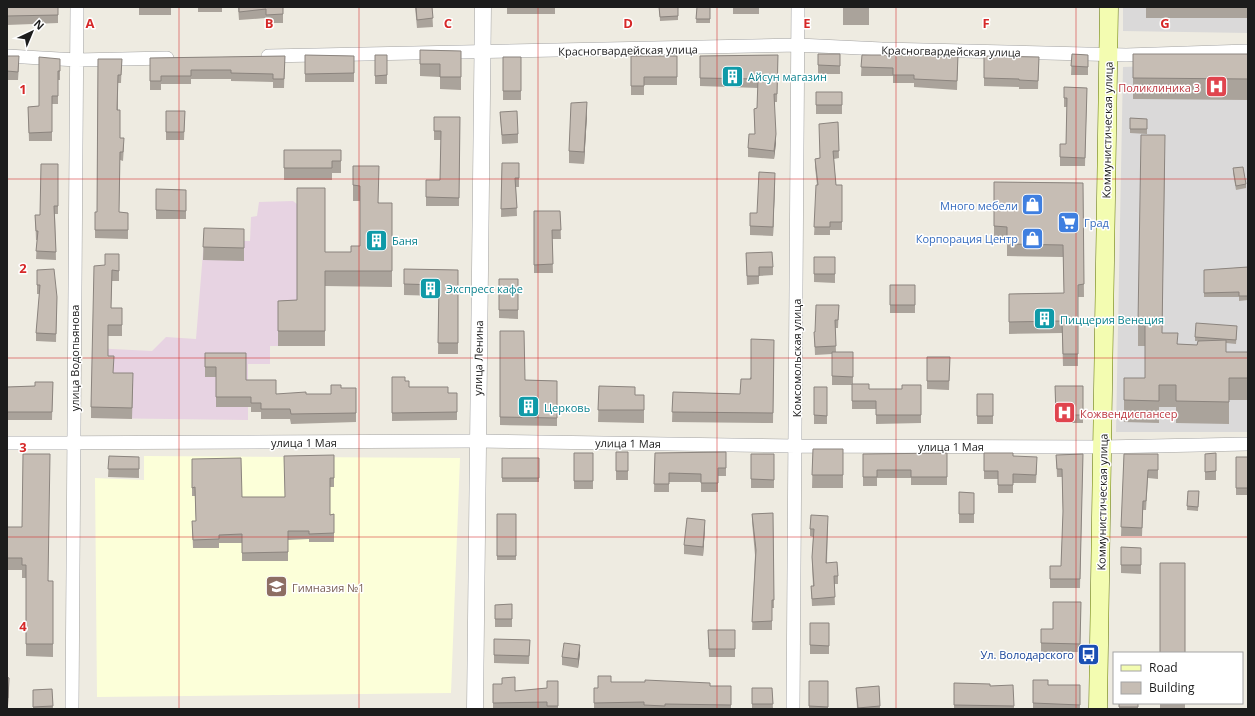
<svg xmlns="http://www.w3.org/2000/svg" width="1255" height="716" font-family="'Open Sans',sans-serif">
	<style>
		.residential { fill: #dad9d9 }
		.industrial { fill: #e7d3e2 }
		.education { fill: #fcffd9 }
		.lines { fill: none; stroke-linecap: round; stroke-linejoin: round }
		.minor-casing { stroke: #a3a3a3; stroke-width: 14 }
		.tertiary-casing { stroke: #a3a3a3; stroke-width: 17 }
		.secondary-casing { stroke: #617501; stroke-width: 19 }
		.minor { stroke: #fff; stroke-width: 13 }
		.tertiary { stroke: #fff; stroke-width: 16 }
		.secondary { stroke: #f3fcb1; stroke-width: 18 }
		.wall { fill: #aaa39b }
		.shaded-wall { fill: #8b847e }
		.building { fill: #c6bdb4; stroke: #8b847e }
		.grid { fill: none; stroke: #d62828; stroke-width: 1; stroke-opacity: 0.55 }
		.labels { text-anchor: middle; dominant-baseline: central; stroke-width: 3; stroke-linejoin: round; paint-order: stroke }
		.street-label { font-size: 11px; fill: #1c1c1c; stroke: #fff }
		.culture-label { font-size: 11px; fill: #0d838f; stroke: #fff; text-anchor: start }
		.health-label { font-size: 11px; fill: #be3a42; stroke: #fff; text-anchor: end }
		.shop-label { font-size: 11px; fill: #366cbe; stroke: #fff; text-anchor: end }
		.education-label { font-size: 11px; fill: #785e54; stroke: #fff; text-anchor: start }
		.transit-label { font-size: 11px; fill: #164399; stroke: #fff; text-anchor: end }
		.grid-label { font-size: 13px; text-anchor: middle; font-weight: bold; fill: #d62828; stroke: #fff; stroke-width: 3; stroke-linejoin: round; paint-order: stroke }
	</style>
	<rect width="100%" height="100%" fill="#eeebe1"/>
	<path class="residential" d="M1123 7H1248V33L1123 31Z
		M1248 63V432H1116L1123 67Z"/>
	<path class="industrial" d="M293 201 297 204 325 203V346H270V364H248V420L91 418 92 348 152 351 166 337 196 339 204 240 250 241 251 217 257 216 259 202Z"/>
	<path class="education" d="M144 456 460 458 451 693 97 697 95 478 144 480Z"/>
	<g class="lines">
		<defs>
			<path id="minor" d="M7 56 77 60 167 58
				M268 56 798 45 882 49 1126 55 1248 51
				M7 443 477 441 795 446 1103 447 1248 444
				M72 709 77 7
				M793 709 798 7"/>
			<path id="tertiary" d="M475 709 483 7"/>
			<path id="secondary" d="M1098 709 1109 7"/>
		</defs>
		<use href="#minor" class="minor-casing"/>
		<use href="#tertiary" class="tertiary-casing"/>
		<use href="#secondary" class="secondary-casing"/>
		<use href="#minor" class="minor"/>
		<use href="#tertiary" class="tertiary"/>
		<use href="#secondary" class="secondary"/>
	</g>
	<path class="wall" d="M7 7H58V23L7 25Z
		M139 7H171V15H139Z
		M198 7H222V12H198Z
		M238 7H283V23H266V18L239 20Z
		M415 7H432L433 27 417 28Z
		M507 7H555V14H507Z
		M659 7H678V20L660 21Z
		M697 7H710V23H696Z
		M733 7H759V14H733Z
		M843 7H869V25H843Z
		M1146 7H1248V18H1146Z
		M420 50 461 51V90L440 89V77L420 76Z
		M818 54H840V74H818Z
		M1072 54 1088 55V75H1071Z
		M1133 54H1248V100L1133 99Z
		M305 55 354 56V82H305Z
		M375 55H387V84H375Z
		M778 55 777 102H774L776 143 774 159 748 157V148L755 134 754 109 757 108 758 88 700 86V56Z
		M862 55H958L957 90 914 87V83H893V76H861Z
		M7 56 19 65 18 80H7Z
		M285 56 284 88H273V82L231 81V79H191V84H161V90H150V58Z
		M631 56H677V85H644V95H631Z
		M984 56 1039 57 1038 89H1019V87L984 86Z
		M503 57H521V100H503Z
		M60 59V80H58V104H52V141H29L28 107 39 106Z
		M98 59H122L121 83H118V110L120 138 124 146 123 161 120 160 119 212 128 213V239L95 238V212H97Z
		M1064 87 1087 88 1085 166H1060V144H1066L1067 107H1064Z
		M816 92H842V114H816Z
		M166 111H185L184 140H166Z
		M500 112 518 134V143L502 144Z
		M587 115 584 164 569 163V151Z
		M434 117H460L459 206H426V180H440L441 140H434Z
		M1130 118 1147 119V134L1130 133Z
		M838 122 839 158 834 159 836 185H842V230H830V235H814L817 185 815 167V159L820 158Z
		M284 150H341V173H332V180H284Z
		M1165 157 1162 333 1178 344 1197 345 1198 341H1195V337L1237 330 1236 344 1226 343V352H1248V400H1229V424L1176 423V407H1159V423L1124 422V378H1145V346H1138V323Z
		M502 163H519V187H516L517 216 501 217Z
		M58 164V214H55L56 260 36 259 37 240H36L35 215H40Z
		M353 166 379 203H392V287L325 286V346H278V301L297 300 325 252H351L360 246V201H353Z
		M1233 168 1246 184V188L1236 190 1233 173Z
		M775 182 773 236 750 235V226Z
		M994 182 1083 183 1084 297H1078V366H1063L1062 333 1009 334V294L1064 293 1063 257 1007 256V239H994Z
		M156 189 186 190V219H156Z
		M534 211H560L561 239H552L553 273H534Z
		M204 228 244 241V261L203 260Z
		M746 253 773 267V275L759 276V284L747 285Z
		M119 254V281H112L111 308H122V336H108V356L113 373 133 384 132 419 91 418V407L105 265Z
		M814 257H835V283L814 282Z
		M1248 267V300L1239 301V297H1204V270Z
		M404 269 458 270V354H438L439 296 404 295Z
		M37 270 57 297 56 342 36 341V333L40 294H37Z
		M499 279H518V319L499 318Z
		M890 285H915V313H890Z
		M839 305 838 328H835L836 352H853V384L869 389H902L921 385V423L876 424V409H852V385H832V354L815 355 814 332H815Z
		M500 331 525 380 557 381V426L500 425Z
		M774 340 773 423 672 422 673 392 740 394Z
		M205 353 246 380 276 394H331L341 388H356V422L291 424 290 419H261V412H251V407H216V377H205Z
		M927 357H950L949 390 927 389Z
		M392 377 405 381 409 387 448 393H457V420L392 421Z
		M53 382 52 420H7V387L35 386Z
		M599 386 635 395H644V423L598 422Z
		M1055 386H1083V423H1056Z
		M814 387H827V424H814Z
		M977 394H993V424H977Z
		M813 449H843V488H812Z
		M616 452H628V480H616Z
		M726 452V476H718V492H701V482H669V492H654L655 453Z
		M574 453H593V489H574Z
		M947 453V485H911V478H877V486H863V454Z
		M984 453 1013 456 1037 466 1036 483H1013V493H998V479H984Z
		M1216 453V480H1205V454Z
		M751 454H774V488H751Z
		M1083 454 1080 588H1050V566H1061L1063 515 1062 477H1057L1056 455Z
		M1124 454H1158V479L1148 478 1146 510H1143L1142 536H1121Z
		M334 455V487H330V515L334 514V542H309V539L288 540V561H242V543H219V548H193L192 521H196L195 496H192V459L242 497H285Z
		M109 456 139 457V478L108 477Z
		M1236 457H1248V495H1236Z
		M502 458H539V482H502Z
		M1188 491H1199L1198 511 1187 510Z
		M959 492 974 493V523H959Z
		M773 513 774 608H772V630H752L755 555 752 522V514Z
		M497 514H516V560H497Z
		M828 524 827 563 838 576V584H834L835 605 812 606 811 586H813L812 565 813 537 810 536V529Z
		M7 527 49 581H53V657L26 656V578H22V570H7Z
		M705 528 703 556 684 554V545Z
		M1121 547 1141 548V574L1121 573Z
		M1081 602 1080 652H1041V629H1053Z
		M512 604V627H495V605Z
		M810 623H829V654H810Z
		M708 630H735V657H709Z
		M494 639 530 640 529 664 494 663Z
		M580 654 578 668 562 665V657Z
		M7 677 9 686 8 706H7Z
		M1033 680 1048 685H1080V709H1033Z
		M558 681V709H493V684L515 691 547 688Z
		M809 681H828V709H809Z
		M611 682 710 686H731V709H594V688H598Z
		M954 683 990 686 1014 706V709H954Z
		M879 686 880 709H857L856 688Z
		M752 688H772L773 709H752Z
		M52 689 53 709H33V690Z
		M1119 703H1138V709H1119Z
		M1160 703H1185V709H1160Z"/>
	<path class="shaded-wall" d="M587 102V115L584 164V152Z
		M776 134V143L774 159V151Z
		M775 173V182L773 236V227Z
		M705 520V528L703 556V547Z
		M580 645V654L578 668V659Z
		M9 678V686L8 706V698Z"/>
	<path class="building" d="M7 7H58V15L7 16Z
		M239 7H283V14L266 15V9L239 12Z
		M416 7H432L433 18 417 20Z
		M659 7H678V16L660 17Z
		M697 7H710V19H696Z
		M420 50 461 51V77H440V64H420Z
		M818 54H840V66L818 65Z
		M1072 54 1088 55V67L1071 66Z
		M1133 54H1248V79L1133 78Z
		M305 55 354 56V73L305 74Z
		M375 55H387V75L375 76Z
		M778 55 777 94H774L776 134 774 151 748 148 749 134H755L754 109 757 108 758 79 700 78V56Z
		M862 55H958L957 81 914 79V75H893V68L861 67Z
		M7 56H19L18 72 7 71Z
		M285 56 284 79H273V74L231 73V70H191V76H161V81H150V58Z
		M631 56H677V77H644V86H631Z
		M984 56 1039 57 1038 81 1019 80V79L984 78Z
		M39 57 60 59V71H58V96H52V132L29 133 28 107 39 106Z
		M503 57H521V91H503Z
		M98 59H122L121 75H118L117 110H120V138H124L123 152H120L119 212 128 213V230H95V212H97Z
		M1064 87 1087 88 1085 158 1060 157V144H1066L1067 98H1064Z
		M816 92H842V105H816Z
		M587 102 584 152 569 151 571 103Z
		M166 111H185L184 132H166Z
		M517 111 518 134 502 135 500 112Z
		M434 117H460L459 198 426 197V180H440L441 131H434Z
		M1130 118 1147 119V129H1130Z
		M838 122 839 151H833L836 185H842V222H830V227H814L816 185H818L815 159 820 158 819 124Z
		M1141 135H1165L1162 333H1178L1177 344 1197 345 1198 341 1226 340V352H1248V378H1229V402L1176 401V385H1159V401L1124 400V378H1145V324L1138 323Z
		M284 150H341V161H332V168H284Z
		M502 163H519V178H515L517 208 501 209Z
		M41 164H58V206H54L56 252 36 251 38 231H36L35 215H40Z
		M353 166H379L378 203H392V271H325V331H278V301L297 300V188H325V252H351V246H360V186L353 185Z
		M1243 167 1246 184 1236 186 1233 168Z
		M759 172 775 173 773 227 750 226V213H757Z
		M994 182 1083 183 1084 284 1078 285V354H1063L1062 321 1009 322V294L1064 293 1063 245 1007 244V227L994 226Z
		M156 189 186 190V211L156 210Z
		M534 211H560L561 230H552L553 264 534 265Z
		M204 228 244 229V248L203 247Z
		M772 252 773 267H759V276H747L746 253Z
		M105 254H119V271L112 270 111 308H122V325H108V356H114L113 373H133L132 408 91 407 94 266 105 265Z
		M814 257H835V274H814Z
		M1248 267V296H1239V292L1204 293V270Z
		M54 269 57 297 56 334 36 333 40 285H37V270Z
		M404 269 458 270V343H438L439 285 404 284Z
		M499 279H518V310H499Z
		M890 285H915V305H890Z
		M816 305H839L838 320H835L836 346 815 347 814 332H815Z
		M1196 323 1237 326 1236 340 1195 337Z
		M500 331H524L525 380 557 381V418L500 417Z
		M751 339 774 340 773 413 672 412 673 392 740 394 741 379H751Z
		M832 352H853V377L832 376Z
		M205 353H246V380H276V394L306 392V394H331V385H341V388H356V413L291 414 290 409H261V403H251V397H216V367H205Z
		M927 357H950L949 381H927Z
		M392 377H405V381H409V387H448V393H457V412L392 413Z
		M35 382H53L52 412H7V387L35 386Z
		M852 384H869V389H902V385H921V415H876V401H852Z
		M599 386 635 387V395H644V410H598Z
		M1055 386H1083V415H1056Z
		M814 387H827V416L814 415Z
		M977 394H993V416H977Z
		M813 449H843V475H812Z
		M616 452H628V471H616Z
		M726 452V468H718V483H701V474L669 473V484H654L655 453Z
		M574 453H593V481H574Z
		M947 453V477H911V470H877V477H863V454Z
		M984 453H1013V456L1037 457 1036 475 1013 474V485H998V471H984Z
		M1216 453V471L1205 472V454Z
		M23 454H50L48 581H53V644H26V565H22V558H7V527H22Z
		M751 454H774V480L751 479Z
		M1083 454 1080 579H1050V566H1061L1063 511 1062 469H1057L1056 455Z
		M1124 454H1158V470H1148L1146 501H1143L1142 528 1121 527Z
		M334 455V478H330V515L334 514V533L309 534V531H288V552L242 553V534L219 535V539L193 540 192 521H196L195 487 192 488V459L241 458 242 497H285L284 456Z
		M109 456 139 457V469H108Z
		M1236 457H1248V488H1236Z
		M502 458H539V478H502Z
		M1188 491H1199L1198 507 1187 506Z
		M959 492 974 493V514H959Z
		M773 513 774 600H772V621L752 622 756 550 752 514Z
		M497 514H516V556H497Z
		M811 515 828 516 826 563 837 562 838 576H834L835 597 812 599 811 586H814L812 557 814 529H810Z
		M687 518 705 520 703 547 684 545Z
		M1121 547 1141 548V565H1121Z
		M1160 563H1185V653H1160Z
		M1053 602H1081L1080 644 1041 643V629H1053Z
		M512 604V619H495V605Z
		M810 623H829V646L810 645Z
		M708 630H735V649H709Z
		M494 639 530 640 529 656 494 655Z
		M564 643 580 645 578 659 562 657Z
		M598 676H611V682H645V680L710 683V686H731V705L665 704V706L644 705V702L594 703V688H598Z
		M7 677 9 678 8 698H7Z
		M515 677V691L547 688V681H558V706H547V702L493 703V684H502V678Z
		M1033 680H1048V685H1080V705L1033 703Z
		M809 681H828V707L809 706Z
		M954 683 990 684V686L1013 685 1014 706 954 705Z
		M879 686 880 706 858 708 856 688Z
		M752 688H772L773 704H752Z
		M52 689 53 706 33 707V690Z
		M1119 703H1138V707H1119Z"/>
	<path class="grid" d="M179 7V709M359 7V709M538 7V709M717 7V709M896 7V709M1076 7V709M7 179H1248M7 358H1248M7 537H1248"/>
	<defs>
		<symbol id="building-square" viewBox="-11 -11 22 22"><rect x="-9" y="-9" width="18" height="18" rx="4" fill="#0f9aa8" stroke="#fff"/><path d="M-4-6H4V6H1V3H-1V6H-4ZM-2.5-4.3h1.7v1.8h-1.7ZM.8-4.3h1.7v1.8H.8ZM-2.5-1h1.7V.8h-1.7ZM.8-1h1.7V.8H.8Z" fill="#fff"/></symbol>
		<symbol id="hospital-square" viewBox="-11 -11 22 22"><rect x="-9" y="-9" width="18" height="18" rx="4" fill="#e0444e" stroke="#fff"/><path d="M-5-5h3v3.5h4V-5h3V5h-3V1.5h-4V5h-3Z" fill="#fff"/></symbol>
		<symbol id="shop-square" viewBox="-11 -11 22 22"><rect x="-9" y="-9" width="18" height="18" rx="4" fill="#3f7fe0" stroke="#fff"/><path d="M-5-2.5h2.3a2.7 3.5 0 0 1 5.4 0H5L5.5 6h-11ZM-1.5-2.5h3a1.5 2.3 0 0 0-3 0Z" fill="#fff"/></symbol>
		<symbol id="supermarket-square" viewBox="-11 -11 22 22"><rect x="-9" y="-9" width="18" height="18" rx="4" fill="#3f7fe0" stroke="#fff"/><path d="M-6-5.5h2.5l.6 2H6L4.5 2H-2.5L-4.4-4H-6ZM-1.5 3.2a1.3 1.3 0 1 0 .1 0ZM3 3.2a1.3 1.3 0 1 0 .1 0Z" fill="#fff"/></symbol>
		<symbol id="school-square" viewBox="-11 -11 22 22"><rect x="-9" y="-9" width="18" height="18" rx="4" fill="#8d6e63" stroke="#fff"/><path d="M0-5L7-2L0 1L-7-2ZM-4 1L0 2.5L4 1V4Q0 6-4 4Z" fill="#fff"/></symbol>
		<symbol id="bus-square" viewBox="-11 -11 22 22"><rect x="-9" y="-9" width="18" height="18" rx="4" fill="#1a4fb4" stroke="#fff"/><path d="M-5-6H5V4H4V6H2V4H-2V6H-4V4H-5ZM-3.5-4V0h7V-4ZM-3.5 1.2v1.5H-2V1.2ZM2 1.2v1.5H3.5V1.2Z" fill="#fff"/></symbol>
	</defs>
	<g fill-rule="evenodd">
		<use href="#building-square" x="720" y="64" width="25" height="25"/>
		<use href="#hospital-square" x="1204" y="74" width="25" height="25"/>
		<use href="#shop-square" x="1020" y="192" width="25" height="25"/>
		<use href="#supermarket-square" x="1056" y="210" width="25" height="25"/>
		<use href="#shop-square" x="1020" y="226" width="25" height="25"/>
		<use href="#building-square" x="364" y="228" width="25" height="25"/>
		<use href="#building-square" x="418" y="276" width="25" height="25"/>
		<use href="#building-square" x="1032" y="306" width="25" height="25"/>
		<use href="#building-square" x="516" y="394" width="25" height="25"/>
		<use href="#hospital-square" x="1052" y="400" width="25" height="25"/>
		<use href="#school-square" x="264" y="574" width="25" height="25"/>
		<use href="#bus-square" x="1076" y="642" width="25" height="25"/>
	</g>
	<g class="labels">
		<g class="street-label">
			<text transform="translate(628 50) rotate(-1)">Красногвардейская улица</text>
			<text transform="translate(951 51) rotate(1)">Красногвардейская улица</text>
			<text transform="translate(1107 130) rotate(-89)">Коммунистическая улица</text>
			<text transform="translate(74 358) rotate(-90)">улица Водопьянова</text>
			<text transform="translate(478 358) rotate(-89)">улица Ленина</text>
			<text transform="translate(796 358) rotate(-90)">Комсомольская улица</text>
			<text x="304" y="442">улица 1 Мая</text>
			<text transform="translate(628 443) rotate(1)">улица 1 Мая</text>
			<text x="951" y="446">улица 1 Мая</text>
			<text transform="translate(1102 502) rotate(-89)">Коммунистическая улица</text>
		</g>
		<g class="culture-label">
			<text x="748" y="76">Айсун магазин</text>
			<text x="392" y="240">Баня</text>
			<text x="446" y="288">Экспресс кафе</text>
			<text x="1060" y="319">Пиццерия Венеция</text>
			<text x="544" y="407">Церковь</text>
		</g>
		<g class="health-label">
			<text x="1200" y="87">Поликлиника 3</text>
			<text x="1080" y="413" text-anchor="start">Кожвендиспансер</text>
		</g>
		<g class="shop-label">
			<text x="1018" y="205">Много мебели</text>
			<text x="1084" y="222" text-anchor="start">Град</text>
			<text x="1018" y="238">Корпорация Центр</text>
		</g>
		<g class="education-label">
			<text x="292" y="587">Гимназия №1</text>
		</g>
		<g class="transit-label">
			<text x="1074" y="654">Ул. Володарского</text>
		</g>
	</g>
	<g class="grid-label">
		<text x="90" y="28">A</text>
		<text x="269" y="28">B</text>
		<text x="448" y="28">C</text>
		<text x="628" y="28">D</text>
		<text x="807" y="28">E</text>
		<text x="986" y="28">F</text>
		<text x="1165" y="28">G</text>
		<text x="23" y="94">1</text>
		<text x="23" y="273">2</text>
		<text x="23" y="452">3</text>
		<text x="23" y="631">4</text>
	</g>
	<rect width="1255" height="716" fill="none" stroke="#1c1c1c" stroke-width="16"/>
	<rect x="1113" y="652" width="130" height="52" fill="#ffffff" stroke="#a4a4a4"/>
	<rect x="1121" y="665" width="20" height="6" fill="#f3fcb1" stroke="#a4a4a4"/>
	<text x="1149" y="672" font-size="12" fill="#1c1c1c">Road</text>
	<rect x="1121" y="682" width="20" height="12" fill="#c6bdb4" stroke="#a4a4a4"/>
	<text x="1149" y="692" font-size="12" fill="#1c1c1c">Building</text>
	<g transform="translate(32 32) rotate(44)" stroke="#ffffff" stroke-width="3" paint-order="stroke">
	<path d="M0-3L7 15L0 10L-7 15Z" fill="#1c1c1c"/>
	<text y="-6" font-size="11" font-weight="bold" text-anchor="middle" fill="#1c1c1c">N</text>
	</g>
</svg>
